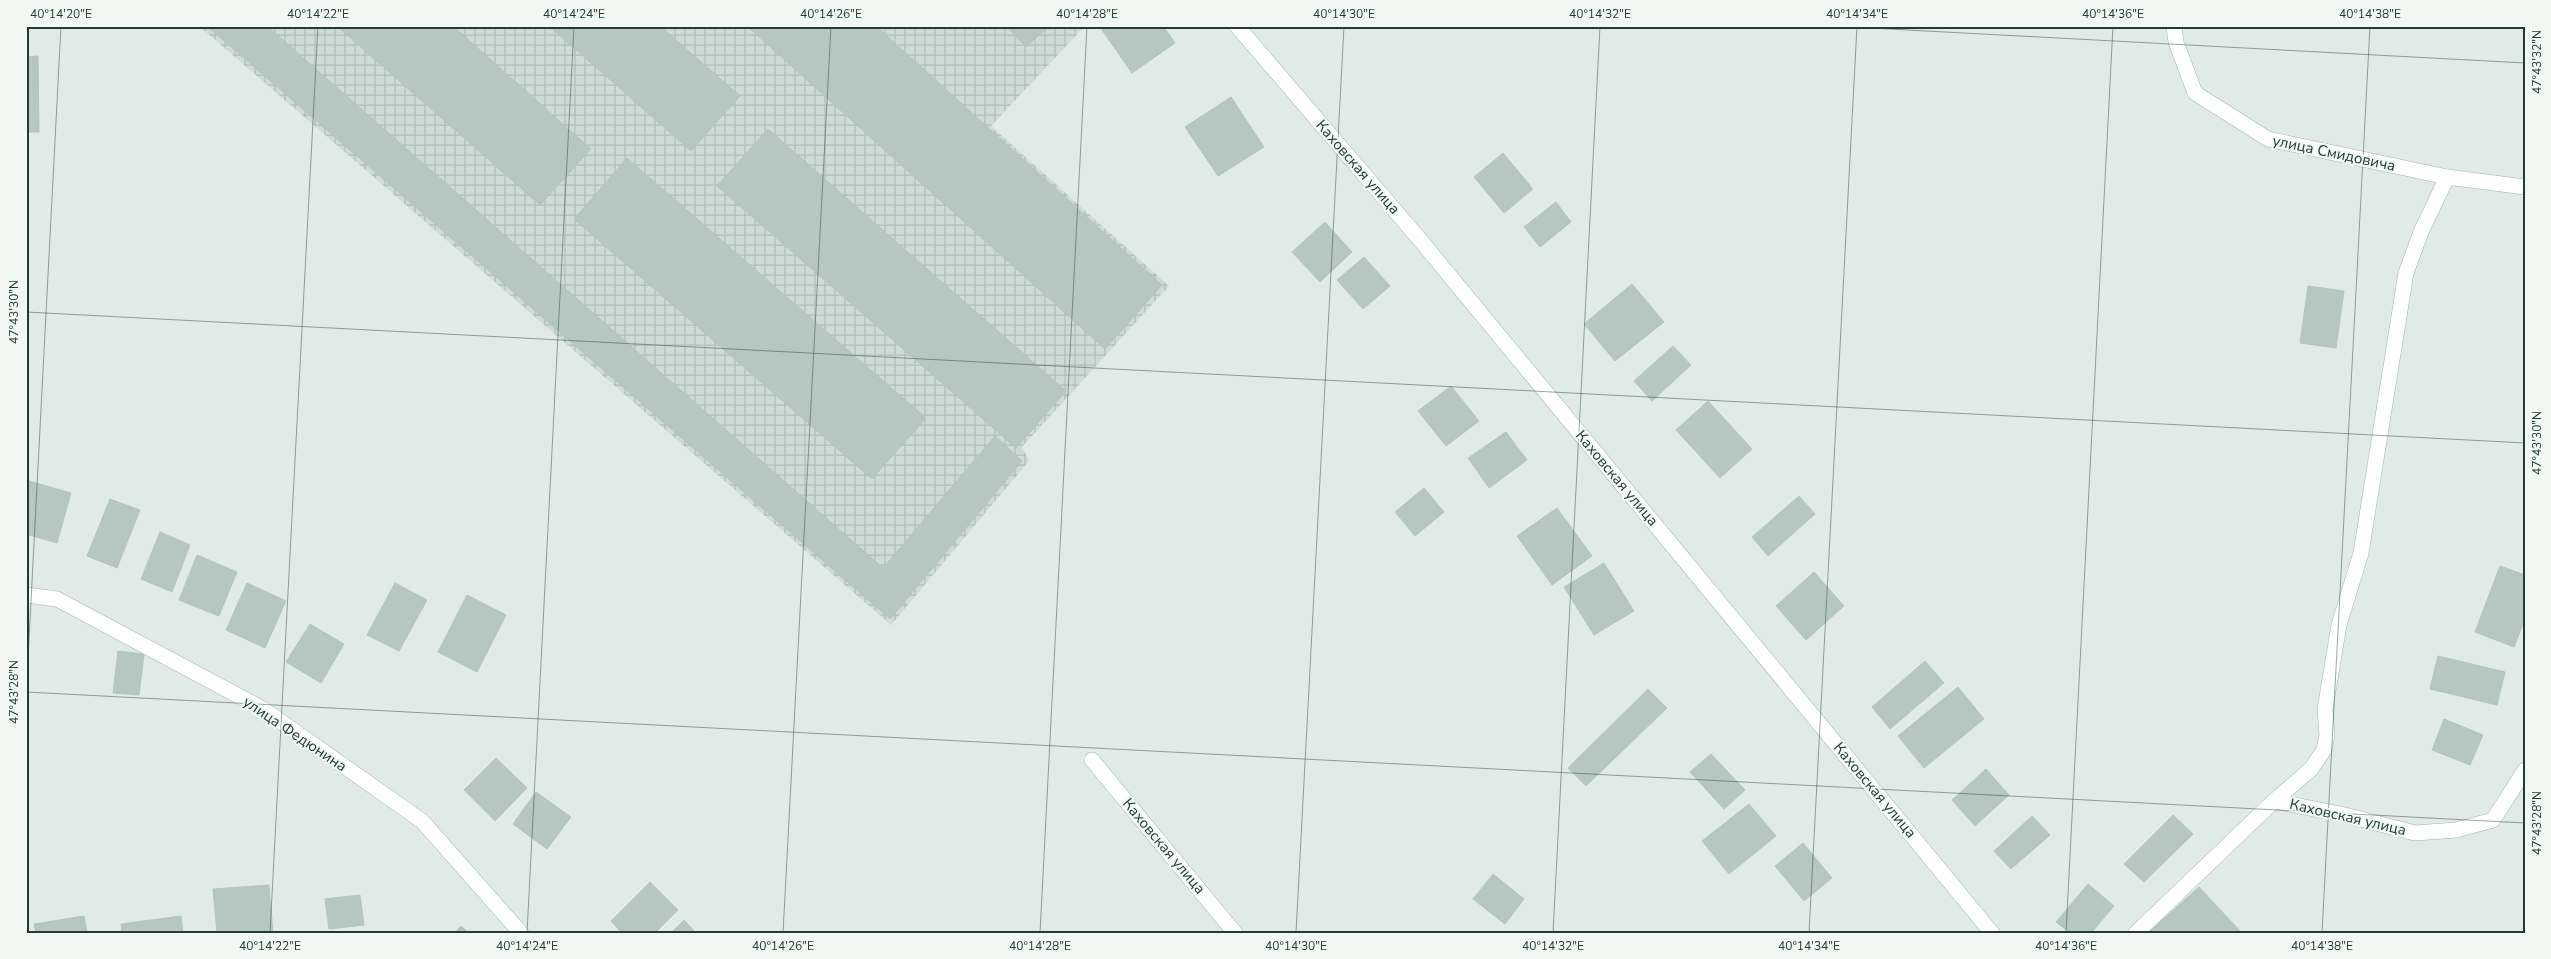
<svg xmlns="http://www.w3.org/2000/svg" width="2551" height="959" font-family="'Nunito Sans',sans-serif">
	<style>
		.industrial { fill: url(#industrial-grid) }
		.building { fill: #b6c6c0; stroke: #b3c5be }
		.lines { fill: none; stroke-linecap: round; stroke-linejoin: round }
		.service-casing { stroke: #a3b3ae; stroke-width: 16 }
		.minor-casing { stroke: #a3b3ae; stroke-width: 16 }
		.service { stroke: #fff; stroke-width: 15 }
		.minor { stroke: #fff; stroke-width: 15 }
		.ticks { fill: none; stroke: #213c35; stroke-width: 1; stroke-opacity: 0.45 }
		.labels { text-anchor: middle; dominant-baseline: central; stroke-width: 4; stroke-linejoin: round; paint-order: stroke }
		.street-label { font-size: 15px; fill: #213c35; stroke: #f1f8f4 }
		.neatline { fill: none; stroke: #213c35; stroke-width: 2 }
		.ticks-label { font-size: 12px; text-anchor: middle; fill: #213c35 }
	</style>
	<defs>
		<pattern id="industrial-grid" width="8" height="8" patternUnits="userSpaceOnUse" patternTransform="scale(1.25)"><rect width="8" height="8" fill="#cfdbd6"/><path d="M0 4h8M4 0v8" fill="none" stroke="#b1bdb8"/></pattern>
	</defs>
	<rect width="100%" height="100%" fill="#e0ebe7"/>
	<path class="industrial" d="M199 26H1085L991 126 1169 286 1022 447 1029 461 891 625Z"/>
	<path class="building" d="M207 26H267L883 568 995 436 1022 461 890 619Z
		M337 26H453L591 149 540 205Z
		M549 26H660L740 96 691 151Z
		M747 26H876L1162 285 1105 349Z
		M1007 26H1049L1026 47Z
		M1107 26H1163L1175 43 1132 73 1102 30Z
		M38 56 39 132H26V57Z
		M1231 97 1264 147 1218 176 1185 127Z
		M768 129 1066 391 1016 448 717 186Z
		M1503 153 1533 189 1504 213 1474 177Z
		M627 158 926 418 872 479 574 219Z
		M1556 202 1571 222 1540 247 1524 227Z
		M1325 222 1352 252 1320 282 1292 252Z
		M1364 257 1390 286 1363 309 1337 280Z
		M1632 284 1664 322 1615 361 1584 324Z
		M2308 286 2344 291 2336 348 2300 343Z
		M1673 346 1691 365 1652 401 1634 381Z
		M1451 386 1479 421 1446 446 1418 411Z
		M1708 401 1752 449 1720 478 1676 430Z
		M1506 432 1527 460 1489 488 1468 458Z
		M26 480 71 493 57 543 26 534Z
		M1424 488 1444 512 1415 536 1395 512Z
		M1799 496 1815 514 1768 556 1752 537Z
		M110 499 140 510 117 568 87 556Z
		M1557 508 1592 556 1552 585 1517 536Z
		M160 532 190 545 172 592 141 579Z
		M197 555 237 572 219 616 179 600Z
		M1604 563 1634 611 1594 635 1564 587Z
		M2500 566 2525 575V619L2514 647 2475 632Z
		M1814 572 1844 606 1806 640 1776 606Z
		M247 583 286 601 265 648 226 630Z
		M395 583 427 600 399 651 367 635Z
		M467 595 506 615 477 672 438 652Z
		M310 624 344 644 321 683 286 662Z
		M118 651 144 654 139 695 113 693Z
		M2438 656 2505 672 2497 705 2430 689Z
		M1925 661 1944 683 1890 729 1872 707Z
		M1958 687 1984 719 1924 768 1898 736Z
		M1648 689 1667 708 1586 786 1568 768Z
		M2444 719 2483 735 2470 765 2432 750Z
		M1711 754 1745 790 1724 809 1690 772Z
		M496 758 527 788 495 821 464 790Z
		M1986 769 2009 795 1975 826 1952 800Z
		M536 792 571 817 547 849 513 824Z
		M1749 804 1776 836 1729 874 1702 841Z
		M2173 815 2193 834 2144 882 2124 864Z
		M2032 816 2050 835 2011 869 1994 851Z
		M1803 843 1832 878 1804 901 1775 866Z
		M1493 874 1524 899 1505 924 1473 899Z
		M650 882 678 910 655 933H622L611 921Z
		M2088 884 2114 906 2091 933H2070L2056 922Z
		M269 885 273 933H217L213 889Z
		M2199 887 2242 933H2148Z
		M360 895 364 925 329 929 325 899Z
		M84 916 87 933H36L34 924Z
		M181 916 183 933H122L121 924Z
		M684 920 696 933H671Z
		M461 926 469 933H455Z"/>
	<g class="lines">
		<defs>
			<path id="service" d="M1092 760 1235 933
				M2274 801 2311 769 2324 750 2327 735 2325 709 2339 625 2361 553 2406 273 2421 232 2447 177
				M2136 933 2274 801 2345 815 2415 833 2456 830 2493 820 2525 770"/>
			<path id="minor" d="M1237 26 1421 241 1992 933
				M2174 26 2176 42 2195 93 2268 139 2447 177 2525 187
				M26 595 57 599 263 709 422 821 521 933"/>
		</defs>
		<use href="#service" class="service-casing"/>
		<use href="#minor" class="minor-casing"/>
		<use href="#service" class="service"/>
		<use href="#minor" class="minor"/>
	</g>
	<path class="ticks" d="M1833 26 2525 63M26 312 2525 443M26 692 2525 823M26 697 61 26M270 933 318 26M527 933 574 26M783 933 831 26M1040 933 1087 26M1296 933 1344 26M1553 933 1600 26M1809 933 1857 26M2066 933 2113 26M2322 933 2370 26"/>
	<g class="labels">
		<g class="street-label">
			<text transform="translate(2334 153) rotate(12)">улица Смидовича</text>
			<text transform="translate(1358 167) rotate(49)">Каховская улица</text>
			<text transform="translate(1617 478) rotate(50)">Каховская улица</text>
			<text transform="translate(295 734) rotate(34)">улица Федюнина</text>
			<text transform="translate(1875 790) rotate(50)">Каховская улица</text>
			<text transform="translate(2348 817) rotate(13)">Каховская улица</text>
			<text transform="translate(1164 846) rotate(50)">Каховская улица</text>
		</g>
	</g>
	<rect width="2551" height="959" fill="none" stroke="#f1f8f4" stroke-width="55"/>
	<rect x="28" y="28" width="2496" height="904" class="neatline"/>
	<g class="ticks-label">
		<text x="61" y="18">40°14'20"E</text>
		<text x="318" y="18">40°14'22"E</text>
		<text x="574" y="18">40°14'24"E</text>
		<text x="831" y="18">40°14'26"E</text>
		<text x="1087" y="18">40°14'28"E</text>
		<text x="1344" y="18">40°14'30"E</text>
		<text x="1600" y="18">40°14'32"E</text>
		<text x="1857" y="18">40°14'34"E</text>
		<text x="2113" y="18">40°14'36"E</text>
		<text x="2370" y="18">40°14'38"E</text>
		<text transform="translate(2537 62) rotate(-90)" y="4">47°43'32"N</text>
		<text transform="translate(14 312) rotate(-90)" y="4">47°43'30"N</text>
		<text transform="translate(2537 443) rotate(-90)" y="4">47°43'30"N</text>
		<text transform="translate(14 692) rotate(-90)" y="4">47°43'28"N</text>
		<text transform="translate(2537 823) rotate(-90)" y="4">47°43'28"N</text>
		<text x="270" y="950">40°14'22"E</text>
		<text x="527" y="950">40°14'24"E</text>
		<text x="783" y="950">40°14'26"E</text>
		<text x="1040" y="950">40°14'28"E</text>
		<text x="1296" y="950">40°14'30"E</text>
		<text x="1553" y="950">40°14'32"E</text>
		<text x="1809" y="950">40°14'34"E</text>
		<text x="2066" y="950">40°14'36"E</text>
		<text x="2322" y="950">40°14'38"E</text>
	</g>
</svg>
